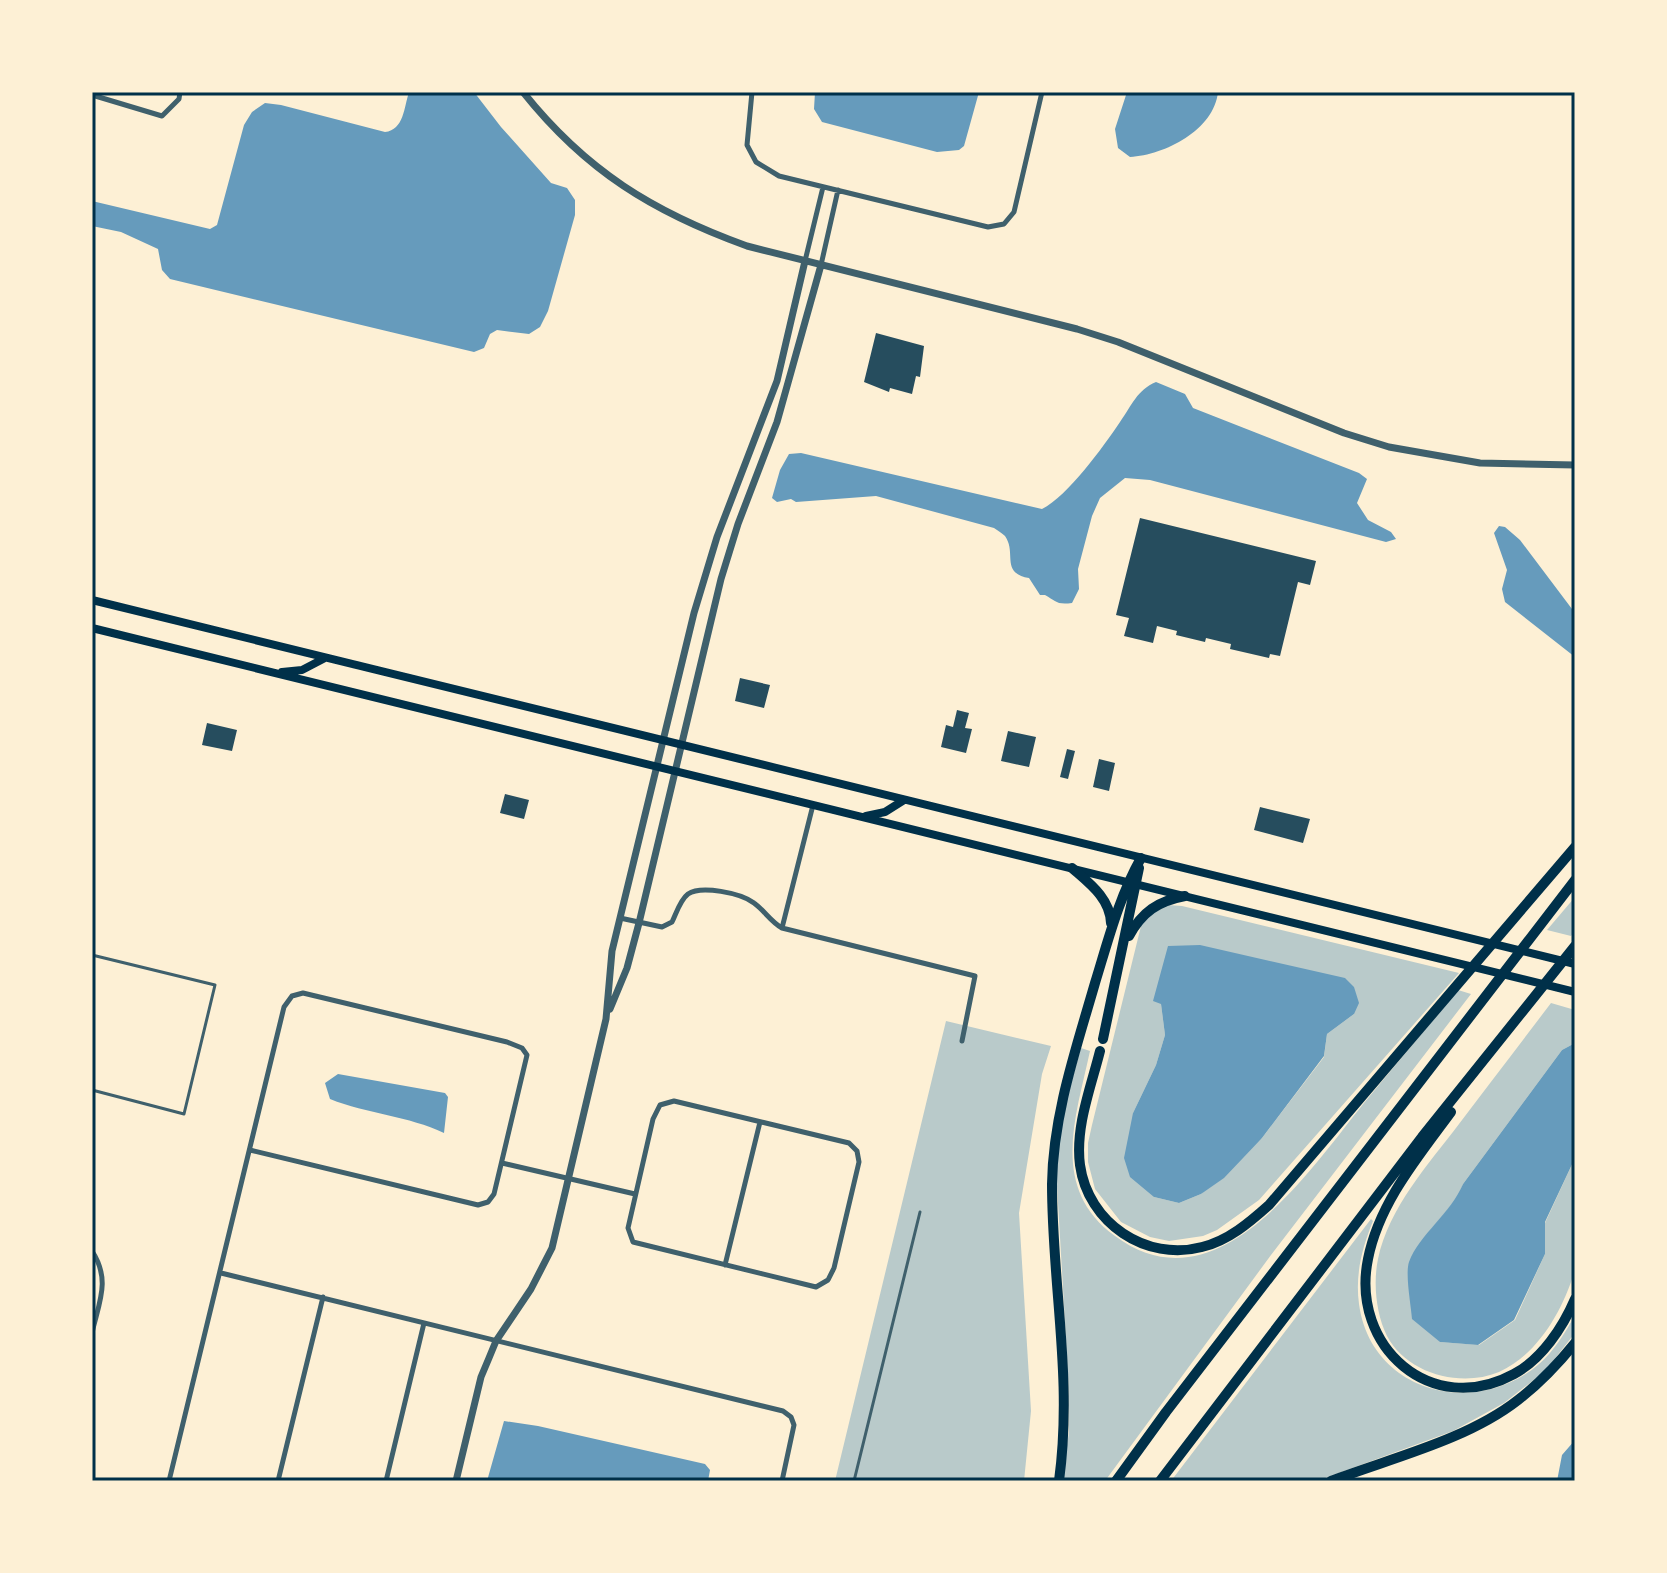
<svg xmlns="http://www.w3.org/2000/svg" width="1667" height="1573" font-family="'Asap Condensed',sans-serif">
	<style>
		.green { fill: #b9caca; fill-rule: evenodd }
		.water { fill: #669bbc }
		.building { fill: #264d5e }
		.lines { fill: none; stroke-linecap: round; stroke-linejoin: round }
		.service { stroke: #3f606c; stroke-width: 3 }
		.minor { stroke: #3f606c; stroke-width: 5 }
		.tertiary { stroke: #3f606c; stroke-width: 7 }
		.primary { stroke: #003049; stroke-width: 8 }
		.motorway { stroke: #003049; stroke-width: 10 }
		.neatline { fill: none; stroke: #003049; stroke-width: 3 }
	</style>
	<rect width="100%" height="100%" fill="#fdf0d5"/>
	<path class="green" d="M1575 897V930L1571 936 1547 930Z
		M1168 905 1182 906 1459 973 1259 1200 1217 1230 1203 1236 1169 1241 1150 1237 1121 1222 1095 1189 1088 1162V1143L1092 1125 1142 922 1145 918ZM1161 1004 1354 1014 1327 1034 1324 1057 1262 1138 1201 1194 1179 1203 1154 1197 1133 1113 1156 1065 1165 1035Z
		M1458 990 1471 994 1271 1255 1105 1481H1062L1069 1432V1391L1056 1169 1062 1116 1081 1048 1090 1051C1076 1117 1049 1188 1115 1236 1217 1312 1309 1171 1364 1103 1395 1065 1427 1028 1458 990Z
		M1551 1003 1575 1010V1043L1562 1050 1463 1184 1458 1197 1428 1233 1409 1263 1440 1342 1479 1345 1515 1320 1545 1254V1223L1575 1158C1575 1184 1575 1211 1575 1237 1575 1249 1577 1263 1574 1273 1562 1312 1537 1355 1499 1372 1461 1388 1407 1374 1387 1336 1376 1314 1373 1283 1378 1259 1389 1207 1428 1165 1459 1124 1489 1084 1520 1044 1551 1003Z
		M946 1021 1051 1046 1042 1074 1019 1213 1031 1411 1024 1481H835Z
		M1371 1219 1373 1221C1362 1248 1355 1275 1359 1304 1371 1393 1476 1419 1539 1364 1554 1351 1565 1333 1575 1315V1333L1545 1371 1504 1403 1453 1431 1317 1481H1171Z"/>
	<path class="water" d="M409 92H474L501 127 551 183 567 188 575 200V215L548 311 540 327 529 334 497 330 490 334 484 348 474 352 170 279 162 270 158 249 121 232 92 226V201L210 229 217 225 244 125 252 112 265 103 281 105 385 132C404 130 404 107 409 92Z
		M815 92H979L964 146 959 150 937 152 822 122 814 109Z
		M1127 92H1218C1214 130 1165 155 1130 157L1118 148 1115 129Z
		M1156 382 1185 394 1193 408 1359 473 1367 479 1357 503 1368 520 1391 532 1396 539 1386 542 1150 480 1125 478 1100 498 1092 516 1078 569 1079 589 1072 603C1056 605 1056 601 1045 595H1040L1029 578C1000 573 1017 553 1005 536 1002 533 998 531 994 528L876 496 796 502 791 499 777 502 772 498 780 470 789 454 801 453 1042 509C1068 496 1103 447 1120 422 1132 405 1137 390 1156 382Z
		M1499 526 1505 527 1520 540 1575 613V657L1505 602 1502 589 1507 570 1494 533Z
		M1200 945 1345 978 1354 987 1359 1003 1354 1014 1327 1034 1324 1056 1262 1138 1224 1178 1201 1194 1179 1203 1154 1197 1130 1177 1124 1158 1133 1113 1156 1065 1165 1035 1161 1004 1153 1001 1168 946Z
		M1575 1043V1158L1545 1222V1254L1514 1320 1478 1345 1440 1342 1412 1319C1411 1305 1405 1274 1409 1262 1419 1235 1451 1213 1463 1184L1562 1050Z
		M338 1074 445 1093 448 1097 444 1133C409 1116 367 1114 330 1099L325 1083Z
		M504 1421 538 1426 705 1464 710 1470 708 1481H487Z
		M1575 1440V1481H1557L1562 1455Z"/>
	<path class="building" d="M876 333 924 346 920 377 916 376 912 394 890 388 889 392 864 382Z
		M1140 518 1316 561 1310 585 1298 582 1280 656 1270 654 1269 658 1230 649 1231 644 1206 638 1205 642 1176 635 1177 631 1157 626 1153 643 1124 636 1129 618 1116 615Z
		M740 678 770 685 764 708 735 701Z
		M957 710 969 713 965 728 972 729 966 753 941 747 946 725 953 727Z
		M207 723 237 730 232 751 202 745Z
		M1008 731 1036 737 1029 767 1001 761Z
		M1067 749 1075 751 1068 779 1060 777Z
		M1099 759 1115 763 1109 791 1093 787Z
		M505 794 529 800 524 819 500 813Z
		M1260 807 1310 819 1303 843 1254 830Z"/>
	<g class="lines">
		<path class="service" d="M92 955 215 985 184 1114 92 1090
			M854 1481 920 1212"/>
		<path class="minor" d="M752 92 747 145 756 162 779 176 988 227 1004 224 1014 212 1042 92
			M92 95 162 116 179 99 180 92
			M805 261 823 187
			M821 265 838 190
			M620 918 662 927 672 922C676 914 680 900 688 894 701 885 741 893 754 903 765 911 770 921 782 928L975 976 962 1041
			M782 928 813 805
			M674 1101 849 1143 857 1151 859 1162 834 1268 828 1280 816 1287 633 1242 628 1228 653 1119 660 1105Z
			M502 1163 635 1194
			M92 1251C111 1280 99 1302 92 1333
			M725 1265 760 1122
			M221 1273 783 1411 791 1417 794 1425 782 1481
			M169 1481 284 1007 292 996 303 993 507 1042 522 1048 527 1055 494 1194 488 1202 478 1205 250 1150
			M278 1481 323 1297
			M386 1481 424 1323"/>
		<path class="tertiary" d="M523 92C586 171 653 212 747 246L1077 329 1118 342 1344 433 1389 447 1480 463 1575 465
			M610 1009 627 968 639 923 721 579 738 524 777 422 821 265
			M456 1481 481 1377 489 1358 496 1341 531 1289 552 1248 606 1019 612 951 694 613 717 537 777 381 805 261"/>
		<path class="primary" d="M92 600 1575 964
			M92 628 1575 992
			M282 672 302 670 325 658
			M866 816 885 812 904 800"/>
		<path class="motorway" d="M1072 868C1089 883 1110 898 1111 923
			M1129 936C1142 912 1158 901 1185 896
			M1103 1039 1139 868
			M1100 1051C1091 1087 1075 1127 1080 1165 1088 1223 1146 1262 1202 1247 1228 1241 1250 1222 1269 1205L1575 847
			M1451 1112C1418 1157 1379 1203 1368 1259 1350 1347 1432 1419 1514 1374 1542 1359 1563 1327 1575 1299
			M1059 1481C1073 1378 1052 1286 1052 1184 1053 1115 1076 1049 1095 983 1108 941 1119 897 1141 858
			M1116 1481 1166 1412 1575 880
			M1160 1481 1422 1137 1575 946
			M1331 1481C1391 1458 1467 1440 1518 1400 1540 1383 1558 1364 1575 1343"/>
	</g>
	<rect width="1667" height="1573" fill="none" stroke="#fdf0d5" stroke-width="188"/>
	<rect x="94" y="94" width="1479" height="1385" class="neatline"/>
</svg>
